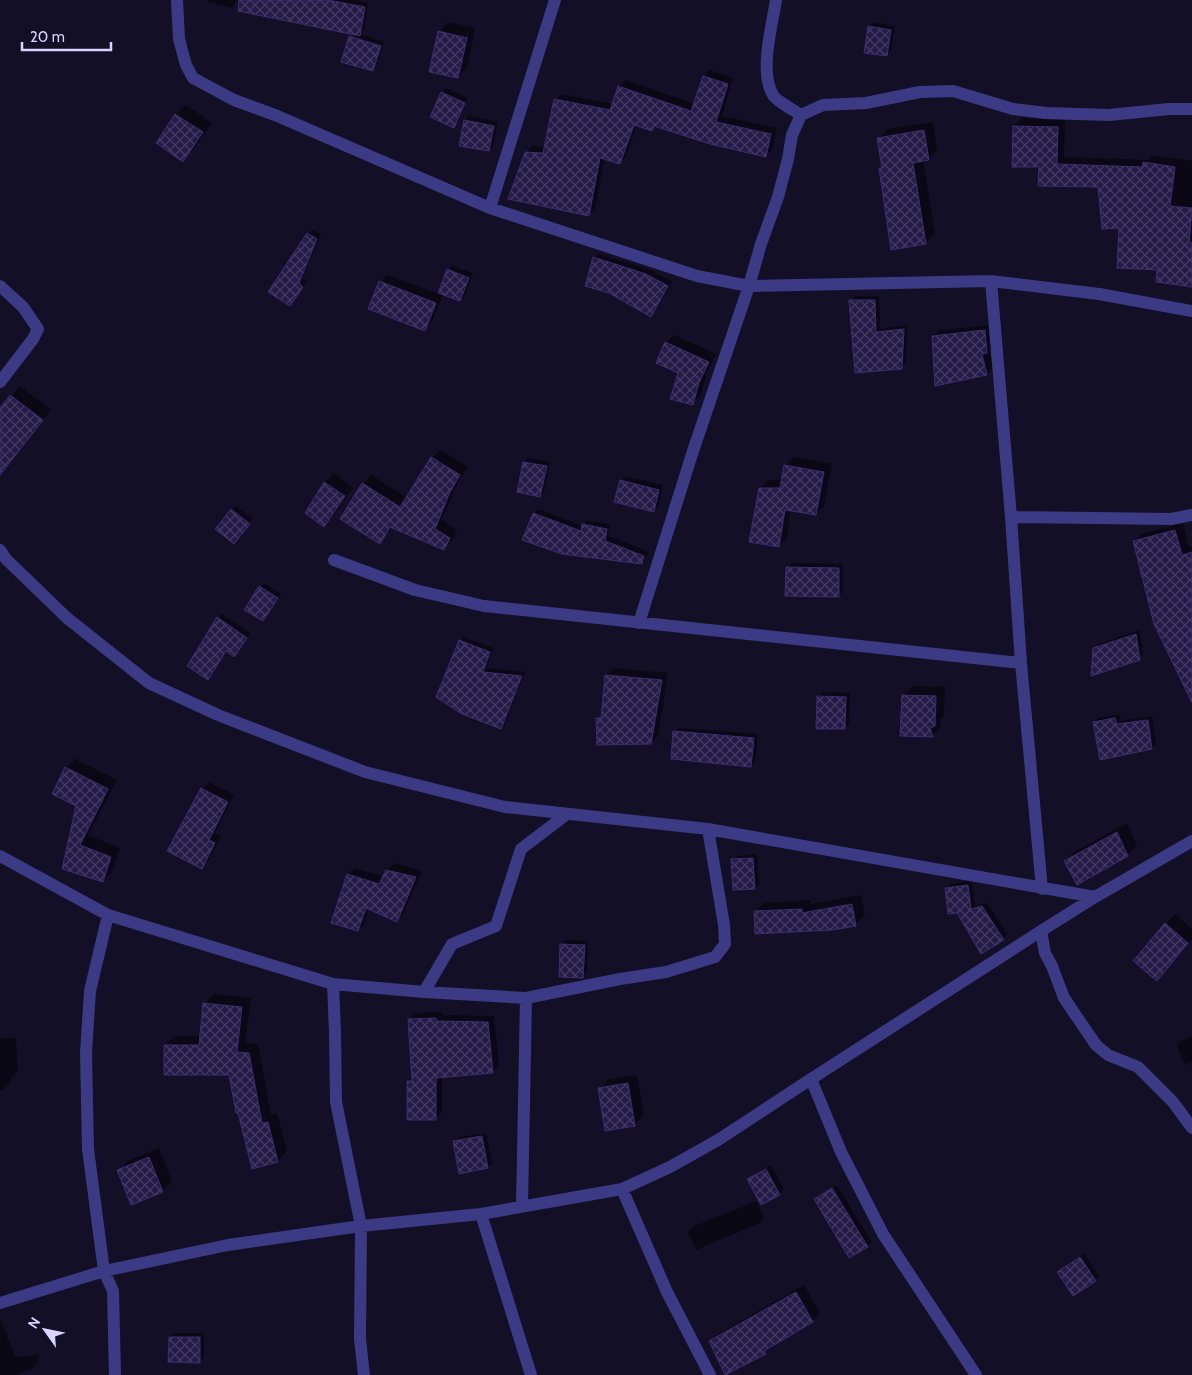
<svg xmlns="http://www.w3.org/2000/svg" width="1192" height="1375" font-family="Cabin,sans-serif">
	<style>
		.shadow { fill: #0007; fill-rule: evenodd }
		.building { fill: url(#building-cross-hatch); stroke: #3b2d73 }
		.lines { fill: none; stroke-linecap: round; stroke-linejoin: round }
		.street { stroke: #3d3a85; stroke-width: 12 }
	</style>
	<defs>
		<pattern id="building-cross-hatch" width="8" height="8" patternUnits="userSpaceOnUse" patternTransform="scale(1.25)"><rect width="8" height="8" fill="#241b47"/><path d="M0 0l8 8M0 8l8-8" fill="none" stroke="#433b63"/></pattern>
	</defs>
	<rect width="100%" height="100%" fill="#130f26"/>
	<path class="shadow" d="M208 0H237L232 8 208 2Z
		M283 0H354L368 3 364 30 360 34 384 42 377 65 373 70 350 37 353 33Z
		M448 22 475 28 467 68 457 77 439 32ZM467 31 469 32 461 68H459Z
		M874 22 895 26 891 50 886 55 869 26Z
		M710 70 733 78 722 116 777 128 772 150 766 156 656 126 652 130 637 125 626 156 620 163 605 158 595 208 588 215 526 152 533 146 545 147 555 100 561 94 613 104 619 86 626 80 695 104 704 76Z
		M446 88 468 98 458 122 453 126 442 93Z
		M186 105 212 123 192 151 183 160 157 143 176 114Z
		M469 116 498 122 493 146 489 150 465 121Z
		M1022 118 1065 120 1064 157 1148 160 1152 155 1192 161V286L1159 268 1121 226 1100 186 1040 166 1014 126Z
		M933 122 937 150 928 159 923 160 935 234 925 243 881 169 883 166 879 138 888 129Z
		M312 230 321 234 302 279 307 282 290 305 308 234Z
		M599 254 651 270 672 282 655 311 651 315 594 258Z
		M452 266 473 273 464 296 460 300 443 294 432 322 424 329 380 282 387 275 439 294 448 270Z
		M855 296H879L880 329 907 325 906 363 901 368 851 301Z
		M991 325 993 346 989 350 993 368 986 374 933 336 940 330Z
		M674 335 716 354 707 373 700 396 692 404 666 343Z
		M20 386 51 410 13 457 0 437V410Z
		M440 450 468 467 458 482 442 520 457 530 452 540 444 548 392 527 379 542 342 518 363 484 372 475 407 498 432 458Z
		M794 457 832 464 824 506 816 514 791 509 787 538 779 546 761 488 769 480H783L786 465Z
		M528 458 550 462 544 491 540 495 524 462Z
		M334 473 353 487 333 516 324 525 306 513 325 482Z
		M625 476 663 485 658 506 653 510 621 481Z
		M236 506 253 519 238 538 232 510Z
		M538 509 583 526 587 521 610 524 608 536 648 551 646 558 642 563 534 514Z
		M1183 523 1189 548 1192 547V701L1134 542 1142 534Z
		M792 563 843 564V592L838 596 788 567Z
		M264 583 281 594 263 620 260 587Z
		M222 614 250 633 238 651H227L208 678 218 618Z
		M1140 630 1143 654 1139 659 1095 648 1099 644Z
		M464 637 493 648 486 668 525 672 505 723 501 728 460 641Z
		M613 668 668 673 658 736 650 743 598 719 602 714 606 675Z
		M913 686 945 687 944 716 940 720 941 727 932 736 903 695Z
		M823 692 850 693 849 724 845 728 818 696Z
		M1119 714 1121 721 1152 716 1156 744 1151 748 1094 723 1098 718Z
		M679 728 758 734 755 762 750 766 674 732Z
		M75 759 117 780 88 835 120 848 112 872 102 881 63 868 77 805 66 768Z
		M210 782 234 795 215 833 221 836 209 860 202 867V789Z
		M1127 823 1137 846 1127 855 1065 861 1074 852Z
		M757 854 759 884 755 888 732 860 737 856Z
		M394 863 422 871 403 913 397 920 369 908 365 923 358 930 333 922 348 874 355 868 384 877 387 870Z
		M972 881 975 906 987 903 1007 934 1003 939 946 888 950 884Z
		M861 895 865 915 856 924 755 912 764 903 811 900V904Z
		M1175 914 1192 929V939L1157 980 1166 924Z
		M566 940 588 941 587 972 583 977 562 944Z
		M214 994 251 998 245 1043 258 1044 271 1115 277 1113 287 1151 278 1161 230 1074 165 1045 175 1036H201L205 1004Z
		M442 1012V1015L494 1016 499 1065 492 1071 442 1076V1112L436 1119 408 1082 413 1077 409 1020 416 1013Z
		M1192 1036V1062L1185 1065 1177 1046 1181 1041Z
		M16 1038 18 1071 11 1078V1082L2 1090H0V1039Z
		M637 1075 644 1115 634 1125 600 1089 609 1079Z
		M486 1133 492 1163 488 1167 455 1142 459 1137Z
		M159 1148 172 1182 162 1191 119 1170 128 1161Z
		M771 1165 784 1189 780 1194 761 1204 748 1179 753 1175Z
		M837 1185 872 1242 867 1246 816 1199Z
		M757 1201 764 1219 760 1223 696 1250 688 1232 692 1227Z
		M1084 1254 1099 1276 1095 1280 1063 1268Z
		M804 1285 820 1313 812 1321 772 1345 765 1353 710 1341 718 1334Z
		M0 1320H1L15 1357 38 1355 39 1362 32 1369 15 1375H0Z
		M174 1333H204V1357L200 1361 170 1337Z"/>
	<path class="building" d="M239 0H328L365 7 360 36 238 11Z
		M868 26 891 30 887 56 864 53Z
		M438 31 467 38 458 78 429 72Z
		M349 36 381 46 373 71 341 62Z
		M703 76 728 84 716 122 771 134 766 157 710 144 654 126 652 131 634 125 620 164 600 158 589 216 508 199 525 152 543 153 554 99 610 110 618 86 691 111Z
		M441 92 465 103 454 128 430 117Z
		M175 114 203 132 183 162 156 143Z
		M464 120 494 126 489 151 459 146Z
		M1013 126 1058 127 1057 164 1142 167 1143 162 1175 167 1170 206 1192 208 1189 243H1192V287L1156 282 1157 270 1117 268 1119 228 1102 229 1098 187 1038 186 1039 167H1012Z
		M924 130 929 160 913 163 926 244 891 250 879 168H882L877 138Z
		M307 233 317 239 299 283 303 287 290 306 268 292Z
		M593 257 646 274 668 286 651 317 609 293 585 286Z
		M447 269 469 278 460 301 438 293Z
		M379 281 436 303 425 331 368 309Z
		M849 300H875L876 332 904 329 902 369 855 373Z
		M985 330 987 353 982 354 987 375 935 386 932 336Z
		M665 342 709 362 699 383 693 405 670 399 678 373 656 363Z
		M10 395 43 420 0 475V408Z
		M431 457 460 475 450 492 435 529 450 538 444 550 390 527 380 544 340 519 362 483 400 507Z
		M523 462 547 466 540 497 517 492Z
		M784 465 824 472 816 515 785 510 779 547 749 542 759 488H780Z
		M620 480 659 490 654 512 614 502Z
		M324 482 345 496 324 527 305 513Z
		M231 509 250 524 234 544 215 529Z
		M533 513 581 531 582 524 607 529 605 541 644 556 642 564 562 554 522 540Z
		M1175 530 1182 555 1192 552V703L1154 624 1133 541Z
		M786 567 839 568V597L785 596Z
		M259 586 278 598 263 621 244 610Z
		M217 617 247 638 234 657 226 651 208 680 187 666Z
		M1136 634 1140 660 1091 676 1093 648Z
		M459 640 490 652 483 672 522 676 501 729 462 714 436 697Z
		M605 675 662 680 651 744 597 745 596 718H601Z
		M902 695 936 696 935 726 930 728 933 737 900 736Z
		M817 696 846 697 845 729H816Z
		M1115 718 1117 724 1148 720 1152 749 1100 760 1093 722Z
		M673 731 754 738 751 767 671 759Z
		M65 767 108 789 80 845 111 857 103 882 62 869 76 806 52 794Z
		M201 788 228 802 209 840 215 843 202 869 167 851Z
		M1117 832 1128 856 1077 885 1064 861Z
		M753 858 755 889 733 890 731 859Z
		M386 870 416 877 397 922 366 908 358 931 331 923 347 874 379 884Z
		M968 885 971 909 982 906 1004 940 981 954 957 913 948 914 945 888Z
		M852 904 856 926 832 930 755 934 754 911 802 909V913Z
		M1165 923 1188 943 1157 981 1133 961Z
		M560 944 585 945 583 978 559 977Z
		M203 1003 242 1007 237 1052 249 1053 262 1123 268 1122 278 1162 252 1169 238 1113H236L229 1075H164V1045H199Z
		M436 1018V1021L488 1022 493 1073 436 1078V1120H407V1081H412L408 1019Z
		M628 1083 635 1126 605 1131 598 1088Z
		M482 1136 488 1168 459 1174 453 1141Z
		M149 1157 163 1192 131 1205 117 1170Z
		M766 1169 780 1195 761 1205 747 1179Z
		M832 1188 868 1247 849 1258 814 1199Z
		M1080 1257 1096 1281 1073 1296 1057 1272Z
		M796 1292 813 1322 764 1351 766 1354 725 1375 709 1341Z
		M169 1337H200V1363L168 1362Z"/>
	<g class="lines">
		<path class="street" d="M177 0 179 39 186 65 193 78 234 100 275 115 490 208 697 276 749 286 991 281 1099 294 1192 311
			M776 0C772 26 759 72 773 95 776 101 794 110 801 115
			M490 208 555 0
			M991 281 1011 517 1021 663 1042 889
			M0 286 23 307 38 329 33 339 0 382
			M1011 517 1171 519 1192 515
			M0 550 6 559 67 618 149 683 218 715 365 772 505 807 708 829 1095 897
			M334 560 415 590 484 606 1021 663
			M639 623 693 451 749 286 761 244 778 197 788 159 792 135 801 115 823 105 866 103 920 92 953 91 1013 109 1046 113 1109 115 1169 109H1192
			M0 856 108 915 333 984 424 992 526 998 620 979 666 972 715 957 725 944 724 925 708 829
			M108 915 90 991 86 1053 88 1149 104 1271 113 1291 115 1375
			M1041 931 1045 953 1052 966 1064 998 1096 1045 1108 1055 1138 1067 1173 1102 1192 1128
			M333 984 335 1032 336 1102 361 1226 360 1339 364 1375
			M424 992 452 944 496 926 521 849 567 814
			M811 1079 841 1152 883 1234 976 1375
			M622 1189 667 1292 710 1375
			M522 1206 526 998
			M481 1214 531 1375
			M0 1303 104 1271 228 1245 361 1226 481 1214 622 1189 670 1167 718 1140 811 1079 1041 931 1095 897 1192 841"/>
	</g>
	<g transform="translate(45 1330) rotate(303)" stroke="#130f26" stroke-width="4" paint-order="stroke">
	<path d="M0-4L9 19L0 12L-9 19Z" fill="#d9d4ff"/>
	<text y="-8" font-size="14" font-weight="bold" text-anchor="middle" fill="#d9d4ff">N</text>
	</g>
	<path d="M22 42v8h89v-8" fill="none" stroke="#d9d4ff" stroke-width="2.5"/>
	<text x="30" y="42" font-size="15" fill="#d9d4ff" stroke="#130f26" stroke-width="4" paint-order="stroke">20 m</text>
</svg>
